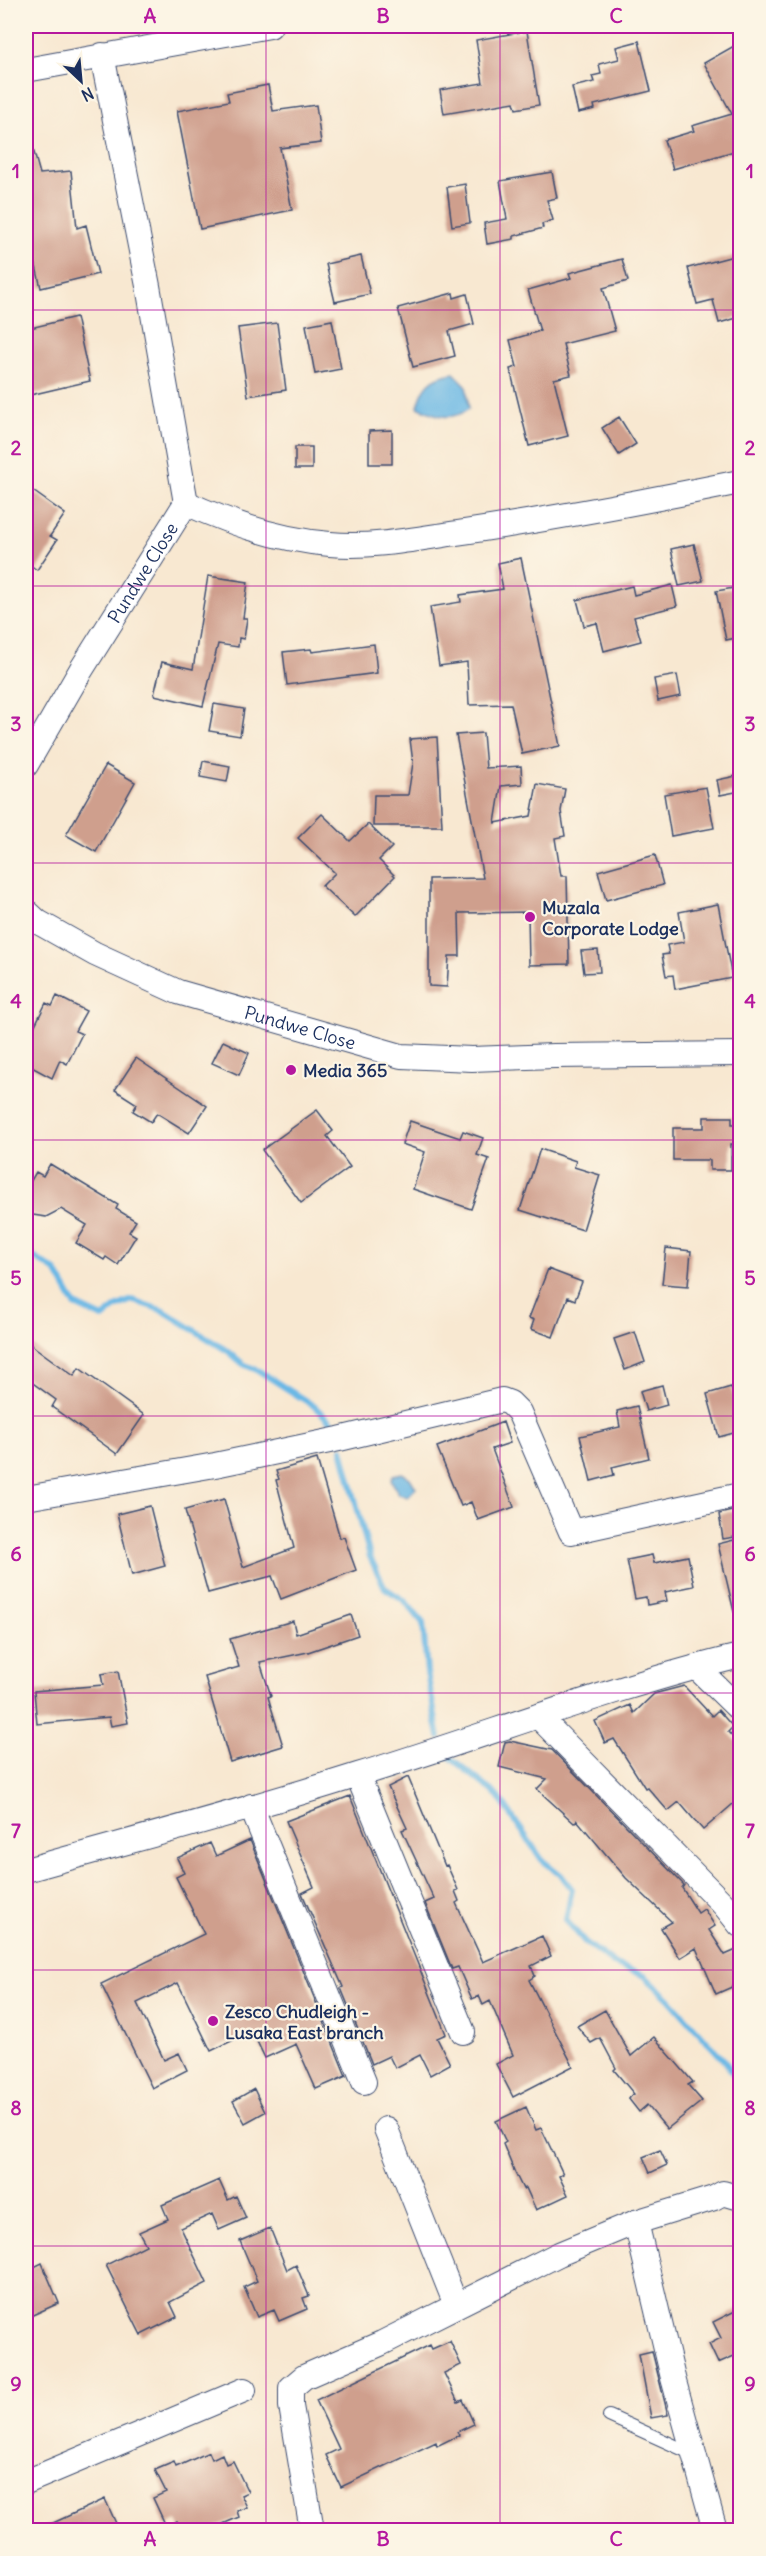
<svg xmlns="http://www.w3.org/2000/svg" width="766" height="2556" font-family="Delius,sans-serif">
	<style>
		.water { fill: #6bb8e5; stroke: #4374a2; stroke-width: 1.5 }
		.lines { fill: none; stroke-linecap: round; stroke-linejoin: round }
		.stream { stroke: #6bb8e5; stroke-width: 6 }
		.building { fill: #cf9f8d }
		.lane-casing { stroke: #3c4b6f; stroke-width: 14 }
		.street-casing { stroke: #3c4b6f; stroke-width: 26 }
		.lane { stroke: #fff; stroke-width: 12 }
		.street { stroke: #fff; stroke-width: 24 }
		.grid { fill: none; stroke: #b5179e; stroke-width: 1.5; stroke-opacity: 0.55 }
		.poi-dot { fill: #b5179e; stroke: #fcf5e5; stroke-width: 2 }
		.labels { text-anchor: middle; dominant-baseline: central; stroke-width: 4.5; stroke-linejoin: round; paint-order: stroke }
		.street-label { font-size: 18px; fill: #1b2f5e; stroke: #fcf5e5 }
		.poi-label { font-size: 18px; font-weight: bold; fill: #1b2f5e; stroke: #fcf5e5; text-anchor: start }
		.neatline { fill: none; stroke: #b5179e; stroke-width: 2 }
		.grid-label { font-size: 20px; text-anchor: middle; font-weight: bold; fill: #b5179e }
	</style>
	<rect width="100%" height="100%" fill="#fcf5e5"/>
	<filter id="ink" filterUnits="userSpaceOnUse"><feTurbulence type="fractalNoise" baseFrequency=".0167" numOctaves="2"/><feDisplacementMap in="SourceGraphic" scale="12" xChannelSelector="R" yChannelSelector="G"/><feConvolveMatrix kernelMatrix="1 2 1 2 8 2 1 2 1" color-interpolation-filters="sRGB"/></filter>
	<filter id="wash" filterUnits="userSpaceOnUse"><feTurbulence type="fractalNoise" baseFrequency=".008" numOctaves="4" result="noise"/><feDisplacementMap in="SourceGraphic" scale="24" xChannelSelector="R" yChannelSelector="G"/><feGaussianBlur stdDeviation="1.35" result="paint"/><feColorMatrix in="noise" values="0 0 0 0 0 0 0 0 0 0 0 0 0 0 0 0 0 1.4 0 .05"/><feComposite in="paint" operator="in"/></filter>
	<g filter="url(#wash)">
		<rect width="100%" height="100%" fill="#f8e8d1"/>
		<path class="water" d="M454 373 466 385 469 409C450 422 437 416 418 407 423 386 431 376 454 373Z
			M402 1473 410 1478 416 1488 407 1497 399 1494 391 1480 393 1475Z"/>
		<g class="lines">
			<path class="stream" d="M26 1256H32L56 1271 75 1305 103 1318 116 1307 132 1300 164 1311 229 1352 243 1364 259 1371 314 1406 335 1426
				M342 1449 370 1557 385 1588 405 1601 423 1623 427 1673 439 1737
				M446 1754 498 1796 542 1860 561 1875 572 1889 566 1920 585 1942 616 1965 645 1976 669 1999 722 2058 740 2083"/>
		</g>
		<g id="blocks">
			<path class="building" d="M527 31 539 105 516 109 514 102 444 114 440 90 483 83 476 40Z
				M639 41 651 91 594 105 595 109 578 113 572 87 594 82 592 76 601 74 599 64 619 59 616 47Z
				M741 42V149L673 169 664 140 694 131 692 126 732 114 704 63Z
				M268 85 273 111 316 105 321 143 280 148 292 210 200 229 177 111 229 101 227 93Z
				M30 138 40 174 71 171 77 228 86 225 98 274 41 288 26 223V139Z
				M552 172 557 198 547 200 553 220 542 224 543 228 514 236V239L487 244 484 223 507 219 500 181Z
				M465 184 470 223 452 226 447 187Z
				M741 254V317L719 323 713 300 697 304 688 268Z
				M361 256 370 294 335 302 326 264Z
				M622 259 628 281 603 288 615 331 563 344 571 375 554 379 568 436 529 446 510 369 517 367 510 340 540 331 528 290 571 278 569 273Z
				M453 293 454 298 467 294 474 324 449 331 455 356 413 367 398 308Z
				M76 317 90 381 26 396V329Z
				M332 320 341 369 315 374 306 325Z
				M277 323 286 390 248 396 238 328Z
				M619 417 636 444 619 455 602 428Z
				M392 430V464H369V431Z
				M295 447H312V469H295Z
				M26 486 65 514 50 536 57 540 37 570 26 562Z
				M694 544 703 581 679 586 671 549Z
				M521 558 560 746 522 754 511 704 469 705 467 662 439 666 430 607 461 602 460 595 503 589 498 563Z
				M208 576 248 582 243 618H247L244 639 239 638 238 647 218 644 203 706 154 695 162 662 193 669Z
				M672 585 677 606 634 617 641 641 604 651 597 623 584 626 577 600 632 586 634 595Z
				M734 588V590L741 588V637L726 640 716 591Z
				M374 644 377 673 287 685 283 652 311 649 312 652Z
				M677 675 681 696 658 701 654 679Z
				M214 704 244 709 240 736 209 731Z
				M483 733 486 768 521 766 522 784 501 786 495 823 531 816 537 784 565 789 561 811 565 836 555 838 561 876H567L569 964 529 965 528 912 459 913 460 956H449L447 987 429 986V879L483 878 456 735Z
				M437 737 442 826H373L374 795H408L413 763 410 739Z
				M203 761 230 766 227 782 200 777Z
				M106 765 135 782 96 852 66 835Z
				M741 775V791L720 795 717 780Z
				M706 787 714 828 671 836 664 794Z
				M322 814 350 841 368 824 392 847 379 860 395 876 355 917 322 886 335 873 298 838Z
				M655 855 663 885 606 900 598 871Z
				M718 904 732 978 675 989 673 975 666 976 662 955 669 954 667 945 684 942 679 912Z
				M598 950 600 972 584 973 581 951Z
				M57 996 86 1011 75 1031 82 1034 67 1064 60 1060 52 1078 26 1064V1043L46 1003 52 1006Z
				M223 1041 249 1053 239 1075 212 1063Z
				M136 1058 207 1106 189 1133 157 1113 151 1122 133 1111 137 1104 115 1090Z
				M317 1110 333 1131 327 1136 350 1167 301 1203 262 1150Z
				M704 1117H732V1124H741V1144H731V1170H710V1160H673V1128H704Z
				M410 1121 460 1138 463 1131 483 1138 477 1155 489 1159 471 1209 413 1189 425 1152 402 1144Z
				M540 1149 576 1161 574 1167 600 1175 583 1230 520 1210Z
				M50 1164 118 1205 116 1209 136 1221 129 1232 136 1236 118 1265 106 1257 104 1260 76 1243 87 1225 61 1209 46 1217 33 1215 28 1210 26 1189 36 1172 43 1176Z
				M666 1248 691 1251 688 1286 662 1284Z
				M548 1269 582 1282 575 1300 568 1297 553 1337 531 1329 534 1320 529 1318Z
				M635 1332 645 1362 625 1370 614 1339Z
				M26 1341 74 1376 79 1368 144 1415 117 1454 52 1407 56 1400 26 1378Z
				M662 1385 667 1405 646 1411 640 1391Z
				M731 1387 741 1420V1431L719 1437 707 1394Z
				M637 1406 649 1458 612 1467 614 1475 591 1481 580 1436 620 1427 617 1411Z
				M503 1422 510 1443 492 1449 514 1507 478 1520 471 1502 461 1506 437 1447Z
				M317 1459 340 1538 344 1537 356 1570 281 1599 272 1576 208 1593 185 1510 224 1499 243 1567 294 1548 276 1480 279 1479 276 1471Z
				M150 1506 165 1566 132 1575 117 1514Z
				M741 1509V1536L723 1539 719 1514Z
				M734 1540 741 1567V1611L734 1612 718 1544Z
				M652 1555 654 1563 688 1556 694 1586 665 1592 667 1601 647 1605 646 1597 635 1599 627 1560Z
				M351 1615 358 1635 308 1652 260 1662 271 1696 268 1697 283 1746 230 1762 205 1677 239 1667 230 1639 293 1621 296 1634Z
				M118 1671 128 1723 111 1726 109 1717 37 1724 34 1691 103 1685 101 1674Z
				M684 1686 712 1716 718 1710 733 1727 728 1732 741 1746V1797L703 1830 679 1802 668 1811 647 1787 645 1788 614 1739 605 1743 595 1721 630 1705 634 1713 654 1694Z
				M510 1741 552 1750 684 1885 682 1888 698 1913 704 1909 715 1926 709 1930 725 1955 741 1948V1983L716 1994 696 1948 680 1958 661 1928 672 1922 626 1878 577 1820 574 1823 537 1789 547 1779 499 1767 505 1742Z
				M408 1777 445 1866 447 1865 458 1890 455 1891 459 1901 456 1903 483 1962 542 1936 551 1956 531 1966 535 1976 529 1980 573 2066 513 2097 496 2064 513 2055 490 2001 483 2005 479 1996 472 1999 458 1967 452 1969 425 1903 434 1899 402 1830 407 1828 388 1787Z
				M350 1796 446 2034 437 2038 450 2064 430 2075 420 2055 395 2068 389 2056 372 2064 341 1988 343 1987 302 1893 314 1887 286 1821Z
				M250 1840 346 2076 316 2089 296 2044 265 2058 252 2031 211 2051 178 1983 137 2003 164 2060 179 2053 187 2070 152 2088 101 1984 204 1934 176 1877 184 1873 177 1858 210 1843 216 1856Z
				M605 2010 631 2056 654 2037 693 2082 688 2085 702 2101 667 2129 647 2105 639 2112 628 2098 634 2094 614 2070 616 2068 600 2038 591 2043 577 2026Z
				M254 2089 265 2112 245 2123 233 2101Z
				M526 2107 536 2130 541 2128 555 2157 563 2174 559 2176 568 2195 536 2210 526 2188 523 2189 515 2173 503 2144 506 2142 496 2121Z
				M660 2150 667 2165 650 2173 643 2157Z
				M219 2180 228 2200 236 2196 246 2218 219 2230 212 2214 181 2228 207 2283 170 2302 177 2317 141 2335 106 2265 146 2245 139 2232 168 2219 162 2205Z
				M270 2228 287 2270 296 2265 309 2296 303 2298 307 2309 279 2321 274 2310 257 2317 244 2287 257 2281 240 2241Z
				M42 2263 59 2303 26 2318V2271Z
				M741 2308V2353L718 2363 709 2344 721 2338 713 2322Z
				M450 2341 461 2365 444 2373 458 2402 463 2400 474 2424 457 2432 459 2435 437 2446 436 2442 341 2487 326 2455 339 2449 316 2400 430 2345 432 2349Z
				M652 2351 668 2415 651 2418 639 2354Z
				M209 2452 212 2459 222 2454 226 2464 233 2461 248 2492 241 2495 247 2507 237 2511 239 2517 209 2530H181L177 2521 166 2526 153 2498 166 2492 155 2470 174 2462 176 2467Z
				M105 2499 119 2530H38Z"/>
		</g>
	</g>
	<g filter="url(#ink)">
		<use href="#blocks" fill-opacity="0" stroke="#3c4b6f" stroke-width="1.5"/>
		<g class="lines">
			<defs>
				<path id="lane" d="M609 2416 693 2454"/>
				<g id="street">
					<path d="M102 55 148 286 186 503"/>
					<path d="M26 70 270 26"/>
					<path d="M186 503C232 524 279 540 330 544 372 548 416 539 457 533 553 519 646 501 740 482"/>
					<path id="s1" d="M26 765 81 670 186 503"/>
					<path id="s2" d="M26 911 38 922 95 954 178 992 401 1056 472 1059 554 1056 740 1054"/>
					<path d="M26 1498 215 1465 339 1439 502 1400 510 1403 519 1412 571 1532 740 1495"/>
					<path d="M696 1667 740 1710"/>
					<path d="M538 1716 724 1905 740 1925"/>
					<path d="M358 1776 463 2032"/>
					<path d="M251 1806 364 2082"/>
					<path d="M26 1870C136 1839 248 1810 358 1775 486 1736 611 1687 740 1656"/>
					<path d="M386 2129 456 2305"/>
					<path d="M636 2222 673 2378 715 2530"/>
					<path d="M26 2482 244 2390"/>
					<path d="M312 2530 291 2406V2388L304 2377 382 2343 559 2254 636 2222 714 2198 723 2193 740 2198"/>
				</g>
			</defs>
			<use href="#lane" class="lane-casing"/>
			<use href="#street" class="street-casing"/>
			<use href="#lane" class="lane"/>
			<use href="#street" class="street"/>
		</g>
	</g>
	<path class="grid" d="M266 26V2530M500 26V2530M26 310H740M26 586H740M26 863H740M26 1140H740M26 1416H740M26 1693H740M26 1970H740M26 2246H740"/>
	<g class="poi-dot">
		<circle cx="530" cy="917" r="6"/>
		<circle cx="291" cy="1070" r="6"/>
		<circle cx="213" cy="2021" r="6"/>
	</g>
	<g class="labels">
		<g class="street-label">
			<text stroke="none"><textPath href="#s1" startOffset="225">Pundwe Close</textPath></text>
			<text stroke="none"><textPath href="#s2" startOffset="300">Pundwe Close</textPath></text>
		</g>
		<g class="poi-label">
			<text x="542" y="907">Muzala<tspan x="542" dy="21">Corporate Lodge</tspan></text>
			<text x="303" y="1070">Media 365</text>
			<text x="225" y="2011">Zesco Chudleigh -<tspan x="225" dy="21">Lusaka East branch</tspan></text>
		</g>
	</g>
	<rect width="766" height="2556" fill="none" stroke="#fcf5e5" stroke-width="66"/>
	<g transform="translate(81 81) rotate(154)" stroke="#fcf5e5" stroke-width="4.5" paint-order="stroke">
	<path d="M0-4.5L10 22L0 15L-10 22Z" fill="#1b2f5e"/>
	<text y="-9" font-size="16" font-weight="bold" text-anchor="middle" fill="#1b2f5e">N</text>
	</g>
	<rect x="33" y="33" width="700" height="2490" class="neatline"/>
	<g class="grid-label">
		<text x="150" y="23">A</text>
		<text x="383" y="23">B</text>
		<text x="616" y="23">C</text>
		<text x="16" y="178">1</text>
		<text x="750" y="178">1</text>
		<text x="16" y="455">2</text>
		<text x="750" y="455">2</text>
		<text x="16" y="731">3</text>
		<text x="750" y="731">3</text>
		<text x="16" y="1008">4</text>
		<text x="750" y="1008">4</text>
		<text x="16" y="1285">5</text>
		<text x="750" y="1285">5</text>
		<text x="16" y="1561">6</text>
		<text x="750" y="1561">6</text>
		<text x="16" y="1838">7</text>
		<text x="750" y="1838">7</text>
		<text x="16" y="2115">8</text>
		<text x="750" y="2115">8</text>
		<text x="16" y="2391">9</text>
		<text x="750" y="2391">9</text>
		<text x="150" y="2546">A</text>
		<text x="383" y="2546">B</text>
		<text x="616" y="2546">C</text>
	</g>
</svg>
